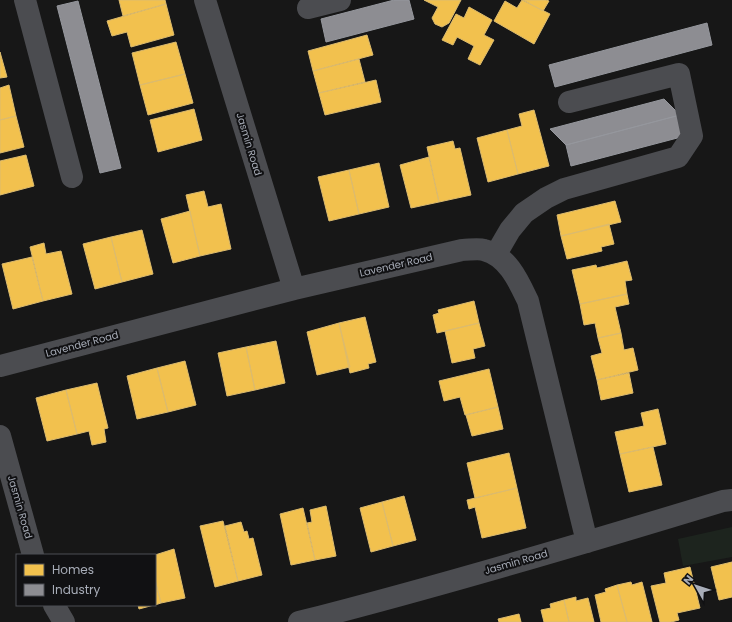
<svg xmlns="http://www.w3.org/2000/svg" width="732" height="622" font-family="Poppins,sans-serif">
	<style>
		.green { fill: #1d241e }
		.homes { fill: #f2c14e; stroke: #dcbb6e }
		.industry { fill: #8d8d92; stroke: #95979d }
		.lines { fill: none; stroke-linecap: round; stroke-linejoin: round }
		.minor { stroke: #4b4c50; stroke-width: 22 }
		.labels { text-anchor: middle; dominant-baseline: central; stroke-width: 4; stroke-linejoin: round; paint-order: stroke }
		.street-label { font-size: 10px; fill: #a8adb8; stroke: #111113 }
	</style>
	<rect width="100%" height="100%" fill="#171717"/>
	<path class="green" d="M732 527V557L683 566 678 539Z"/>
	<path class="homes" d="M119 0H165L166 4 123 16Z
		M424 0H461L449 23 442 27 435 24 432 18 438 7Z
		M522 0 550 14 534 44 494 21 505 1 517 8Z
		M523 0H546L549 1 543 11Z
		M166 4 174 35 131 47 127 32 112 36 107 21Z
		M469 7 492 20 484 35 494 40 480 65 468 59 474 46 457 37 453 45 442 40 456 14 464 18Z
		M367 35 373 55 313 71 308 51Z
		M176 42 185 74 140 85 132 53Z
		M0 52 7 77 0 78Z
		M359 59 365 82 319 93 313 71Z
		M185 74 193 103 148 115 140 85Z
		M376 80 381 102 325 115 319 93Z
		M9 85 16 116 0 120V88Z
		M194 109 202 140 158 152 150 120Z
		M534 110 549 166 518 174 507 130 522 126 519 114Z
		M16 116 24 147 0 153V120Z
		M507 130 518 174 488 182 477 138Z
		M453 141 455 149 460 148 471 195 439 202 427 147Z
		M26 155 34 186 0 195V161Z
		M429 157 439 202 411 208 400 165Z
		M379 163 389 207 359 214 349 170Z
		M349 170 359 214 329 221 318 177Z
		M204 191 208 207 221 204 231 249 200 256 186 195Z
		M615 201 621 222 561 236 557 215Z
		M190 211 200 256 173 263 161 219Z
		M609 224 614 244 601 247 602 251 567 259 561 236Z
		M142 230 153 274 122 282 111 237Z
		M111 237 122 282 95 289 83 244Z
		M44 243 46 254 61 251 72 294 43 301 30 247Z
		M32 257 43 301 13 309 2 264Z
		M627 261 632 280 625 281 627 294 580 304 572 270 596 265 597 268Z
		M627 294 629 304 615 307 621 333 598 338 595 323 584 325 580 304Z
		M474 301 479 323 437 333 433 315 439 313 438 310Z
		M365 317 376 362 368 364 369 368 350 373 339 323Z
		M339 323 350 367 317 375 307 332Z
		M479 323 485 346 473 349 475 358 452 363 445 331Z
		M621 333 624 350 633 348 638 370 597 380 591 356 602 353 598 338Z
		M276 341 285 383 255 390 246 347Z
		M246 347 255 390 227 396 218 353Z
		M185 361 196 405 168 412 157 368Z
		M157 368 168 412 137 419 127 376Z
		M489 369 498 407 465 415 460 397 444 401 439 381Z
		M629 373 633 393 601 400 597 380Z
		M97 383 108 428 104 429 106 442 92 445 89 431 77 434 66 390Z
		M66 390 77 434 47 441 36 398Z
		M498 407 503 429 472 436 466 415Z
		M658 409 666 444 620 454 615 432 644 426 641 413Z
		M653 447 662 485 629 492 620 454Z
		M509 453 517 488 475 498 467 463Z
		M517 488 526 528 482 538 475 507 469 509 467 500Z
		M404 496 416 540 393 546 382 502Z
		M382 502 393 546 371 552 360 508Z
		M326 506 336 556 315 560 307 523 312 522 310 510Z
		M303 508 315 560 291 565 280 514Z
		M223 521 238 581 215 587 200 526Z
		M241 522 244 532 247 531 249 539 253 538 262 575 238 581 225 526Z
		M174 549 185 598 161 603 155 580V555Z
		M732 562V597L719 600 711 567Z
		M690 567 700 608 677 613 679 620 671 622H660L651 586 666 583 664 573Z
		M155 580 161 603 155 605Z
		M631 582 632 585 642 582 652 622H627L617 585Z
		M617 585 627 622H601L595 595 606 592 605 589Z
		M576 597V601L588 598 594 622H569L564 600Z
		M564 600 569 622H544L541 610 551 608 550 604Z
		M138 605H154L139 609Z
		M519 614 521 622H499L498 619Z"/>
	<path class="industry" d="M394 0H409L414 19 326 42 321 19Z
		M78 1 121 168 100 173 57 6Z
		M707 23 712 45 555 87 549 65Z
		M664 99 680 115 566 145 550 129Z
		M680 115 685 136 571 166 566 145Z"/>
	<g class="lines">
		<path class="minor" d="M25 0 72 177
			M205 0 294 289
			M308 8 340 0
			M496 254 510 230 524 213 546 198 564 189 678 157 692 136 679 74 569 102
			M0 366 294 289 462 250C469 250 478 248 484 250 508 256 519 282 528 301L587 542
			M0 436 33 555
			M54 605 64 622
			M299 622C441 586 582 544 723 501L732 500"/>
	</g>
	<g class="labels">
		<g class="street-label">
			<text transform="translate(249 144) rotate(73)">Jasmin Road</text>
			<text transform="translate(396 265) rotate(-13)">Lavender Road</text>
			<text transform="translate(82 344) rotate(-15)">Lavender Road</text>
			<text transform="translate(20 507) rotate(74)">Jasmin Road</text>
			<text transform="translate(516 562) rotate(-16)">Jasmin Road</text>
		</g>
	</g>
	<rect x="16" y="554" width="140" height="52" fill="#111113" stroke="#4d4f55"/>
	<rect x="24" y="564" width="20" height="12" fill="#f2c14e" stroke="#4d4f55"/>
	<text x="52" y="574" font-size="12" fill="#a8adb8">Homes</text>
	<rect x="24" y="584" width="20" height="12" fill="#8d8d92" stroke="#4d4f55"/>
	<text x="52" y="594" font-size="12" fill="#a8adb8">Industry</text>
	<g transform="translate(696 586) rotate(309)" stroke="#111113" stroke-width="3" paint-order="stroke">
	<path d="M0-3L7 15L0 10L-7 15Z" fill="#a8adb8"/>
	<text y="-6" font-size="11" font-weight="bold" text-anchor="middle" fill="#a8adb8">N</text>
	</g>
</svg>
